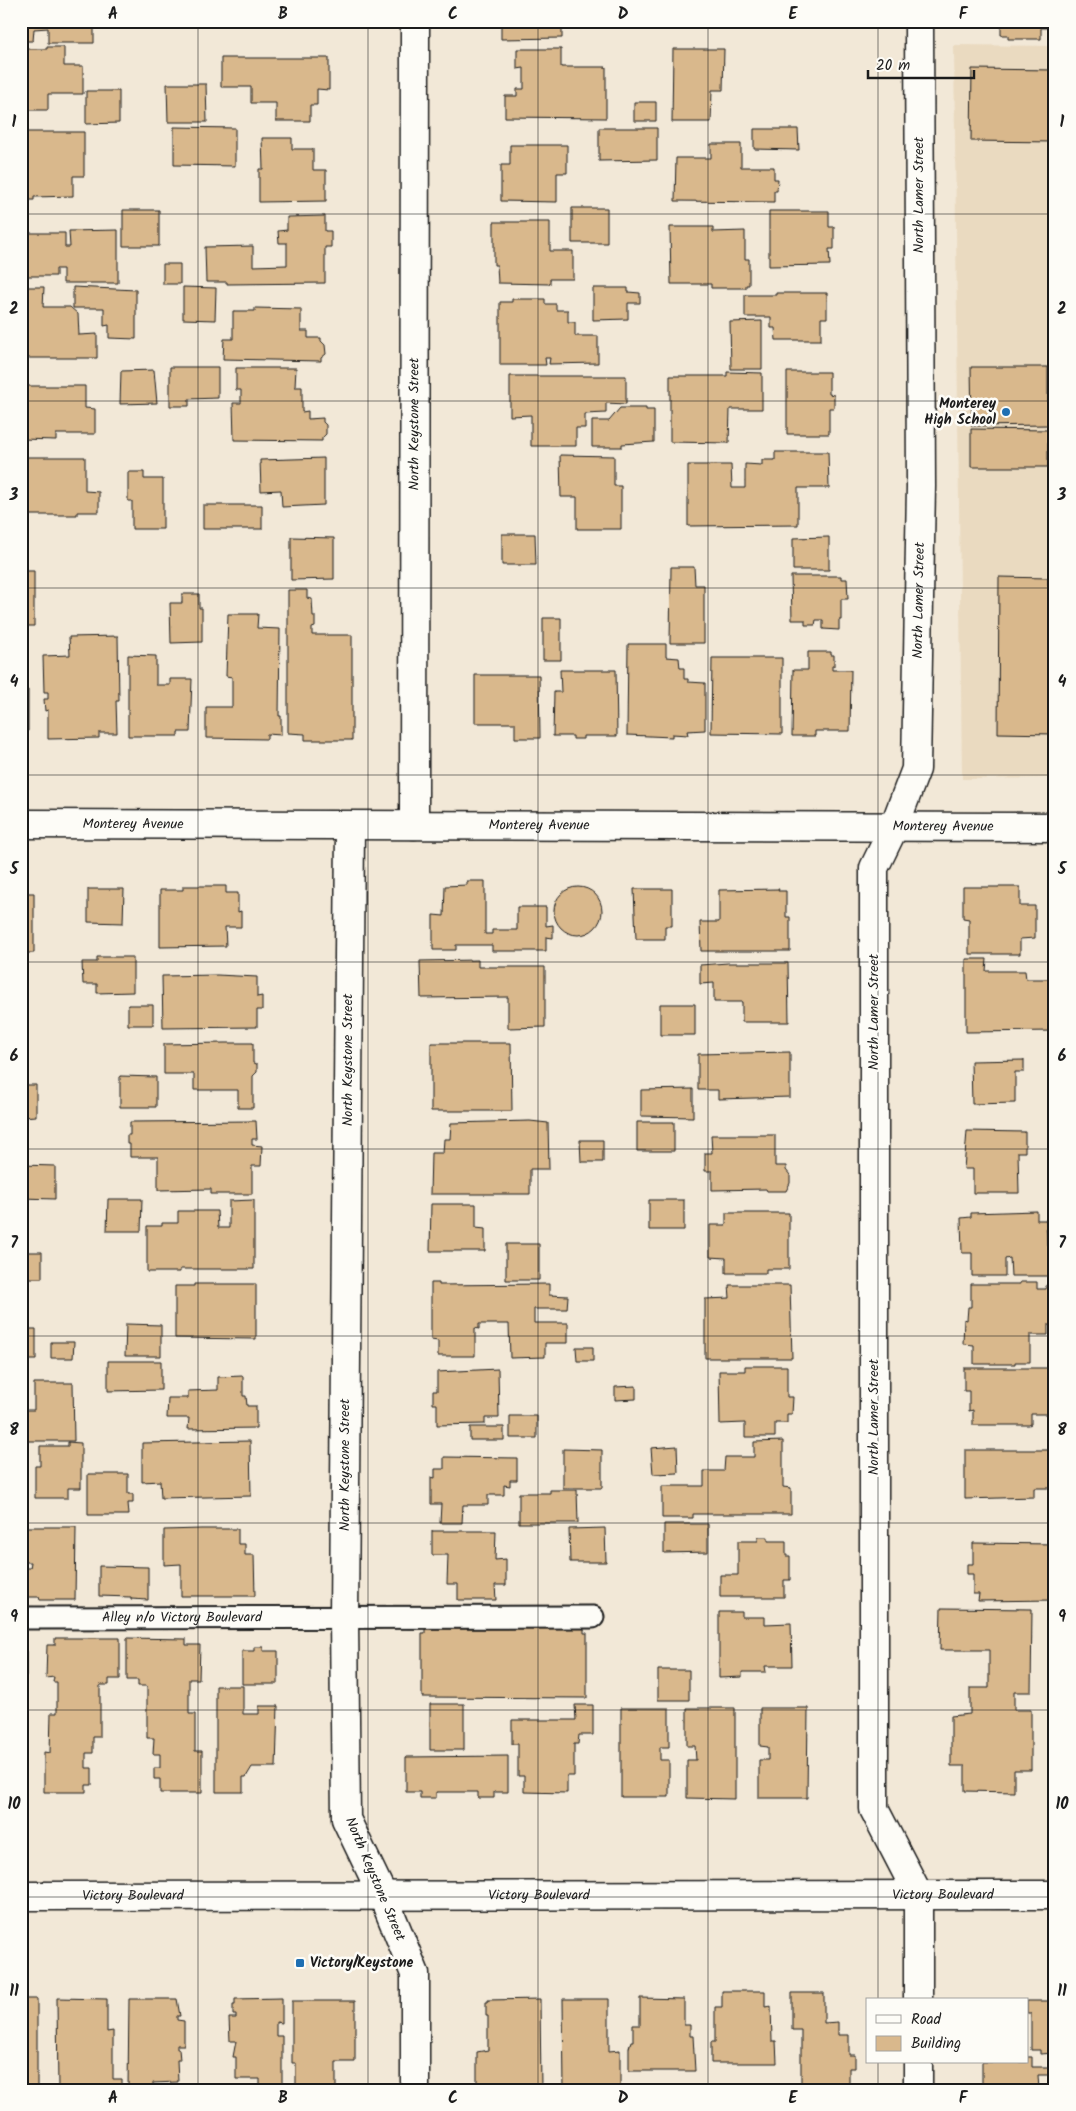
<svg xmlns="http://www.w3.org/2000/svg" width="1076" height="2111" font-family="Kalam,sans-serif">
	<style>
		.built { fill: #eadac0 }
		.building { fill: #d9b88c; stroke: #1c1c1c }
		.lines { fill: none; stroke-linecap: round; stroke-linejoin: round }
		.service-casing { stroke: #1c1c1c; stroke-width: 25 }
		.minor-casing { stroke: #1c1c1c; stroke-width: 31 }
		.secondary-casing { stroke: #1c1c1c; stroke-width: 31 }
		.service { stroke: #fdfcf7; stroke-width: 21 }
		.minor { stroke: #fdfcf7; stroke-width: 28 }
		.secondary { stroke: #fdfcf7; stroke-width: 28 }
		.grid { fill: none; stroke: #1c1c1c; stroke-width: 1; stroke-opacity: 0.55 }
		.poi-dot { fill: #1f6fb2; stroke: #fdfcf7; stroke-width: 2 }
		.labels { text-anchor: middle; dominant-baseline: central; stroke-width: 5; stroke-linejoin: round; paint-order: stroke }
		.street-label { font-size: 14px; fill: #1c1c1c; stroke: #fdfcf7 }
		.poi-label { font-size: 14px; font-weight: bold; fill: #1c1c1c; stroke: #fdfcf7; text-anchor: end }
		.neatline { fill: none; stroke: #1c1c1c; stroke-width: 2 }
		.grid-label { font-size: 16px; text-anchor: middle; font-weight: bold; fill: #1c1c1c }
	</style>
	<rect width="100%" height="100%" fill="#f2e8d7"/>
	<filter id="ink" filterUnits="userSpaceOnUse"><feTurbulence type="fractalNoise" baseFrequency=".02" numOctaves="2"/><feDisplacementMap in="SourceGraphic" scale="10" xChannelSelector="R" yChannelSelector="G"/><feConvolveMatrix kernelMatrix="1 2 1 2 8 2 1 2 1" color-interpolation-filters="sRGB"/></filter>
	<g filter="url(#ink)">
		<path class="built" d="M954 45 1055 46V778L962 779Z"/>
		<path class="building" d="M21 21H94V43H48V28L34 29 33 41H21Z
			M501 21H562V38L501 39Z
			M993 21H1055V28H1041V39H1008V35H1001V26H993Z
			M47 47H64V66H83V94H48V110H21V49H47Z
			M517 49H561V67H606V118L505 117V96H517V89H524V68L517 69Z
			M673 49H724L723 90H712L711 122H672Z
			M221 58H329V90L317 89V105H310V121H276V103H251V87H221Z
			M972 69 1055 70V142L971 141Z
			M167 84H206L207 122H168Z
			M86 91H119V123L86 124Z
			M634 102H656V121H634Z
			M174 127 235 128V166L174 165Z
			M599 128H657V160L599 161Z
			M754 129H798L799 150 754 149Z
			M21 132H84V176H73V196L34 197V200H21Z
			M262 138H292V149H313V170H326V201L259 202V169H263Z
			M711 144H741V167H774V179H778L777 191H774V202L675 201 676 158H711Z
			M510 145H567V173H557V202L501 201V165H510Z
			M572 208H607V243H572Z
			M123 210H159V246H123Z
			M769 211H829V227H834V249H829L830 265 769 266Z
			M325 216V231H331V247H325V283L227 284V282H206L205 247 253 246V266L287 265V243H279L278 231 287 230V217Z
			M494 222H550V251H573V279H550V284L498 283 497 265H494Z
			M670 227H713V232L745 231V259H749V285H746V288H711V284H671Z
			M118 230V283H63V269H56V276H21V233H65V247H70L69 231Z
			M163 264H180V284H163Z
			M21 287H44L43 307H70L78 314 79 335 97 334V358H21Z
			M73 287 136 290V339L109 338V325L104 326V308H73Z
			M183 287 216 288 215 320 183 319Z
			M593 288H628V292L640 293V303H628V319L593 320Z
			M776 293H827V318H821V340H776L775 328H771V317H745V295H776Z
			M512 299H545V304H556V310H568V322H575V336H598V363L549 364 550 358H545L546 365H500V302H512Z
			M255 308 301 309V331H308V338H321V341L325 345 326 354 321 358V361L223 359 224 339H233V311H255Z
			M762 321V369H731L730 322Z
			M170 367H218V398L189 399V406H170Z
			M971 367H1048V425L972 426Z
			M236 368H296L295 387H302V412L308 411V419L323 418V422L326 425V434L322 438V441L234 440 233 403H241V390H236Z
			M154 370 157 403 120 404 121 371Z
			M727 372 762 373V409H730L729 443 670 442V376H727Z
			M787 372H829V394L834 395V408H829V434H787Z
			M510 376H626V404L606 403V413L585 414V428H576V446H531V415L510 416Z
			M21 386H85V408L95 409V434H56V440L21 439Z
			M620 408H646V410H654V442L622 444V447H592V421H609Z
			M971 429 1048 430V467H971Z
			M775 452H828L829 488H798V525L688 526V465H731L732 488H745V464L762 465V460H775Z
			M560 455 614 456V486H621V529H577V497H561Z
			M21 457H85V491L99 492V512H77V515H21Z
			M324 458V505L282 507 281 490 261 491 260 460Z
			M128 472H144V479H163V529H132V501H128Z
			M203 505H262V529H203Z
			M502 534H535L536 565H502Z
			M291 537 334 538V579L291 580Z
			M829 537V570H793V538Z
			M671 567H694L695 585H704V643H670Z
			M21 571H34V626H21Z
			M791 576H841V579H847L848 599H841V620H839V630L823 629V620H816L815 625H805V620H792Z
			M999 577 1048 578V585H1055L1054 734 998 733Z
			M288 590H307V598L312 599 313 616H315V627L312 628V635H352V740H305V734L288 733Z
			M182 594H199V608H202V642L171 643 170 603H182Z
			M228 614H258L257 628 280 629 279 716H281V735L267 734V739L206 738V707H232V677L226 676Z
			M543 618H561V660H543Z
			M118 636 119 701H116L117 733H99V738L48 739V710L45 711 44 699H48V692H44L43 656 70 655 69 637Z
			M628 644H666V657L679 658 680 668H684V679H688V682L705 683V730L687 731 688 735 672 734V737L627 735Z
			M808 652H831V655H834V666H832V670H851L850 731H815V736H792L793 670H808Z
			M128 655 156 656V685H170V679H192L190 732H178V736H128Z
			M712 658H782V734L711 733Z
			M560 670H616L617 736H583V739H573V736H553L554 692H561Z
			M475 675H539L540 738H515V723H475Z
			M21 690H28V731H21Z
			M467 881H485V934H492V930H517V907H546V926L553 925V938L546 937V951H492V945H456V950H433V915L444 916 445 886 467 885Z
			M183 886H226V893H238V912L241 911V927H225L226 946 160 947V890H183Z
			M963 887H1020V906H1035V938L1020 939V954H969V919L963 918Z
			M554 911a24 24 0 1 1 48 0a24 24 0 1 1-48 0Z
			M88 889H124L123 923 88 922Z
			M634 889H672V926H665V939H636Z
			M779 889 778 891H786V917H790V951H701L700 922H719V890Z
			M21 893H34V953H21Z
			M97 957H133V992L97 993V984H83L82 962H97Z
			M966 959H987L986 971H1025L1026 979H1053L1055 1031 966 1032Z
			M478 960V967H545V1027L508 1028V997L421 998 420 961Z
			M728 963H788L789 1022H742V1002H714V983L700 984V965Z
			M217 975 257 977V997L262 996V1010H257V1027L163 1028 162 976Z
			M660 1004H695V1035H660Z
			M21 1005H26L25 1037H21Z
			M128 1005H153V1025H128Z
			M224 1043H253V1063L257 1064V1072L253 1076V1108H238V1090H194V1074H164V1044Z
			M431 1043H511L512 1111H431Z
			M790 1052V1097L718 1099V1090H698V1054Z
			M1024 1060V1072H1015V1103L972 1104 971 1061Z
			M120 1076 156 1077V1107H120Z
			M21 1085H36V1116L21 1117Z
			M693 1089V1117L641 1116V1090Z
			M256 1121 257 1139H252V1145L262 1146 261 1166H252V1194H211V1189L158 1190V1157H130V1144H127V1135H130V1122Z
			M530 1121 548 1123 549 1169H530V1194H430L431 1153H443L444 1139H450L451 1123Z
			M637 1122H674V1151H637Z
			M967 1131 1025 1132V1152H1018L1019 1193H973V1169H964Z
			M711 1135H775V1166H786V1170L790 1175V1183L786 1191H767L766 1189 712 1190V1171H705V1153H712Z
			M580 1140H603V1162H581Z
			M21 1165 55 1166V1199L21 1198Z
			M108 1199H142L141 1231H107Z
			M254 1200V1269H180V1272H147V1226H162V1223H178V1211H217L218 1228H229V1201Z
			M649 1200H684V1230H649Z
			M431 1204H476V1228L485 1229V1251H430Z
			M1037 1211V1220H1046L1047 1244H1055V1276H1011L1010 1258 1005 1259V1276H972V1253H962L961 1218 971 1217V1213Z
			M726 1213H789V1269H766V1273H726V1258L710 1257V1225H726Z
			M506 1244H539V1280H506Z
			M21 1252H42V1278H21Z
			M1020 1282H1037V1289H1046V1285H1055V1325H1048V1335H1030V1362H1015V1364H974V1345L963 1344 964 1319 967 1320 968 1307H971V1284H1020Z
			M431 1283H439V1285L549 1284V1295L568 1296 567 1309H534V1323H568V1343H545V1357L510 1358 509 1324H479V1329L475 1328V1356H438V1341L431 1340Z
			M194 1284H256V1339L175 1338V1286H194Z
			M729 1285H790L792 1358H705V1299L730 1298Z
			M126 1324 161 1325V1356H125Z
			M21 1329H36V1360H21Z
			M51 1342H74L73 1358H51Z
			M576 1347H593V1361H577Z
			M108 1361H161V1390L108 1391Z
			M745 1366H787V1397H793L792 1414H787V1423H775V1437H745V1423L720 1424 719 1371H745Z
			M964 1368H1054V1414H1031V1424L1029 1425H973V1410L969 1411V1391H964Z
			M498 1369 499 1418H485V1424L437 1425V1404H433V1391H437V1372Z
			M243 1376V1396H246L247 1406H256V1428L188 1429 189 1418H167L168 1398H188V1391L218 1390V1377Z
			M34 1383H73L74 1441H21V1410H34Z
			M636 1386V1399L615 1400V1387Z
			M510 1416H537V1438H510Z
			M470 1427H504V1440H470Z
			M250 1441 251 1496 161 1498 160 1481 142 1482V1443Z
			M783 1441V1487L791 1488V1514H693V1518H662V1486H704V1471H724L725 1457H754V1442Z
			M68 1442 81 1443V1488H68V1498H35V1466H40V1446H68Z
			M677 1446 678 1473 653 1474 651 1448Z
			M563 1449 602 1450V1488H563Z
			M965 1450H1055V1488H1034V1497L965 1499Z
			M444 1457 517 1458V1480H510V1486L504 1485V1495H488V1505H463L462 1523H440L441 1504H431V1477L435 1478V1469H444Z
			M88 1474H128V1494H133V1503H128L129 1515H88Z
			M550 1490H577L578 1523H519V1493H550Z
			M664 1524H708V1552L664 1553Z
			M21 1527H76L75 1600H40L39 1597H25V1568H30L31 1562H21Z
			M605 1528 606 1562H570L569 1529Z
			M201 1529H238V1544H245V1555H254L255 1596H181V1564L164 1565V1530Z
			M432 1531H496L495 1560 506 1559V1585H495L496 1600H458V1584H447L448 1555H432Z
			M758 1537H768V1541H786V1556H790V1580H784V1597H720V1575H738V1541H758Z
			M973 1543 1055 1544V1600L978 1601 979 1594H973V1574H967V1564H973Z
			M99 1566 148 1567V1600L131 1599V1597L99 1596Z
			M941 1608 1032 1609 1031 1692H1014V1710H1031V1770H1014V1792L965 1791V1766H951V1716L970 1714V1688H989V1650H940Z
			M719 1612H742V1617H765V1624L791 1623 792 1666H765L766 1672H742V1677L719 1678Z
			M425 1620H465L464 1628H558V1623H584V1633H587V1698L422 1697V1633H425Z
			M55 1638H120V1679H109V1685H100V1737H93V1753H86V1768H92V1785H86V1792H44V1752L50 1753 51 1713H57V1682H53L54 1677 46 1678 47 1645H55Z
			M127 1638 186 1639V1645H200L199 1679H189V1714H195V1751H202V1793H160V1779H154V1768H160V1754H153L154 1738H147V1686H138V1680H127Z
			M21 1645H26V1676H21Z
			M254 1647H263V1651H278V1684H242V1651H254Z
			M658 1670H689V1700H658Z
			M216 1686H243V1714H259V1706H278L276 1767H252L246 1777H243V1792H216Z
			M430 1704H464V1750H430Z
			M575 1705H593V1735H579L578 1744H574V1776H567V1793L524 1792V1776H518V1744H512V1720H576Z
			M621 1708H669V1747H660V1760H669V1797H621Z
			M687 1708H735V1799L687 1798V1760H696L695 1746H687Z
			M760 1708H808L807 1798H759V1760H768V1747L760 1746Z
			M21 1714H26V1741L21 1742Z
			M508 1756V1792H494V1798H478V1792H436V1798H420V1792H406V1757Z
			M722 1991H765V2007L771 2006 772 2041H776L777 2063H711V2042H715V2007H722Z
			M792 1993H824V2023L838 2022V2035H849V2055H855V2068H849V2086H801V2030H792Z
			M57 1998 107 1999V2032L113 2031V2079H122V2090H58Z
			M282 1998V2023L276 2022V2036H282V2090H260V2079H236V2057H233L236 2041H230L229 2018H236V2015H233V2005H235V1999Z
			M640 1998 684 1999V2025H690V2036H693L695 2071H629V2048L631 2041H633V2025H640Z
			M21 1999H37V2090H21Z
			M129 1999H177L180 2016H177V2020L184 2021V2045H177V2049H179L180 2060H177L178 2082 153 2083V2090H128Z
			M540 1999 541 2090H477V2052L488 2050V2016H486V2002H488V2000Z
			M563 1999H609V2051L620 2050V2090H564Z
			M292 2001H355V2062H336V2090H296V2063H292Z
			M1027 2001H1055V2053L1040 2054V2050H1031V2013H1027Z
			M1027 2057H1032V2067H1050V2064H1055V2090H1050V2075H1038L1039 2090H982V2062H1027Z"/>
		<g class="lines">
			<defs>
				<g id="service">
					<path id="s1" d="M21 1618 593 1617"/>
				</g>
				<g id="minor">
					<path id="s2" d="M21 824 1055 827"/>
					<path id="s3" d="M414 825 415 21"/>
					<path d="M350 826 344 1619 346 1819 383 1896 415 1974V2090"/>
					<path id="s4" d="M918 2000V1894L874 1809V868L894 827 916 769 921 486 919 21"/>
					<path d="M918 2090V2062"/>
				</g>
				<g id="secondary">
					<path id="s5" d="M21 1896 1055 1895"/>
				</g>
			</defs>
			<use href="#service" class="service-casing"/>
			<use href="#minor" class="minor-casing"/>
			<use href="#secondary" class="secondary-casing"/>
			<use href="#service" class="service"/>
			<use href="#minor" class="minor"/>
			<use href="#secondary" class="secondary"/>
		</g>
	</g>
	<path class="grid" d="M198 21V2090M368 21V2090M538 21V2090M708 21V2090M878 21V2000M21 214H1055M21 401H1055M21 588H1055M21 775H1055M21 962H1055M21 1149H1055M21 1336H1055M21 1523H1055M21 1710H1055M21 1897H1055M878 2062V2090"/>
	<g class="poi-dot">
		<circle cx="1006" cy="412" r="5"/>
		<rect x="295" y="1958" width="10" height="10" rx="2.5"/>
	</g>
	<g class="labels">
		<g class="street-label">
			<text transform="translate(919 195) rotate(-90)">North Lamer Street</text>
			<text stroke="none"><textPath href="#s3" startOffset="401">North Keystone Street</textPath></text>
			<text stroke="none"><textPath href="#s4" startOffset="1419">North Lamer Street</textPath></text>
			<text stroke="none"><textPath href="#s2" startOffset="112">Monterey Avenue</textPath></text>
			<text stroke="none"><textPath href="#s2" startOffset="518">Monterey Avenue</textPath></text>
			<text stroke="none"><textPath href="#s2" startOffset="922">Monterey Avenue</textPath></text>
			<text transform="translate(874 1012) rotate(-90)">North Lamer Street</text>
			<text transform="translate(348 1060) rotate(-90)">North Keystone Street</text>
			<text transform="translate(874 1417) rotate(-90)">North Lamer Street</text>
			<text transform="translate(345 1465) rotate(-90)">North Keystone Street</text>
			<text stroke="none"><textPath href="#s1" startOffset="161">Alley n/o Victory Boulevard</textPath></text>
			<text transform="translate(375 1879) rotate(67)">North Keystone Street</text>
			<text stroke="none"><textPath href="#s5" startOffset="922">Victory Boulevard</textPath></text>
			<text stroke="none"><textPath href="#s5" startOffset="112">Victory Boulevard</textPath></text>
			<text stroke="none"><textPath href="#s5" startOffset="518">Victory Boulevard</textPath></text>
		</g>
		<g class="poi-label">
			<text x="996" y="404">Monterey<tspan x="996" dy="16">High School</tspan></text>
			<text x="310" y="1963" text-anchor="start">Victory/Keystone</text>
		</g>
	</g>
	<rect width="1076" height="2111" fill="none" stroke="#fdfcf7" stroke-width="55"/>
	<rect x="866" y="1998" width="162" height="65" fill="#fdfcf7" stroke="#a3a29f"/>
	<rect x="876" y="2015" width="25" height="8" fill="#fdfcf7" stroke="#a3a29f"/>
	<text x="911" y="2024" font-size="15" fill="#1c1c1c">Road</text>
	<rect x="876" y="2036" width="25" height="15" fill="#d9b88c" stroke="#a3a29f"/>
	<text x="911" y="2048" font-size="15" fill="#1c1c1c">Building</text>
	<path d="M868 70v8h106v-8" fill="none" stroke="#1c1c1c" stroke-width="2.5"/>
	<text x="876" y="70" font-size="15" fill="#1c1c1c" stroke="#fdfcf7" stroke-width="4" paint-order="stroke">20 m</text>
	<rect x="28" y="28" width="1020" height="2056" class="neatline"/>
	<g class="grid-label">
		<text x="113" y="19">A</text>
		<text x="283" y="19">B</text>
		<text x="453" y="19">C</text>
		<text x="623" y="19">D</text>
		<text x="793" y="19">E</text>
		<text x="963" y="19">F</text>
		<text x="14" y="127">1</text>
		<text x="1062" y="127">1</text>
		<text x="14" y="314">2</text>
		<text x="1062" y="314">2</text>
		<text x="14" y="500">3</text>
		<text x="1062" y="500">3</text>
		<text x="14" y="687">4</text>
		<text x="1062" y="687">4</text>
		<text x="14" y="874">5</text>
		<text x="1062" y="874">5</text>
		<text x="14" y="1061">6</text>
		<text x="1062" y="1061">6</text>
		<text x="14" y="1248">7</text>
		<text x="1062" y="1248">7</text>
		<text x="14" y="1435">8</text>
		<text x="1062" y="1435">8</text>
		<text x="14" y="1622">9</text>
		<text x="1062" y="1622">9</text>
		<text x="14" y="1809">10</text>
		<text x="1062" y="1809">10</text>
		<text x="14" y="1996">11</text>
		<text x="1062" y="1996">11</text>
		<text x="113" y="2103">A</text>
		<text x="283" y="2103">B</text>
		<text x="453" y="2103">C</text>
		<text x="623" y="2103">D</text>
		<text x="793" y="2103">E</text>
		<text x="963" y="2103">F</text>
	</g>
</svg>
